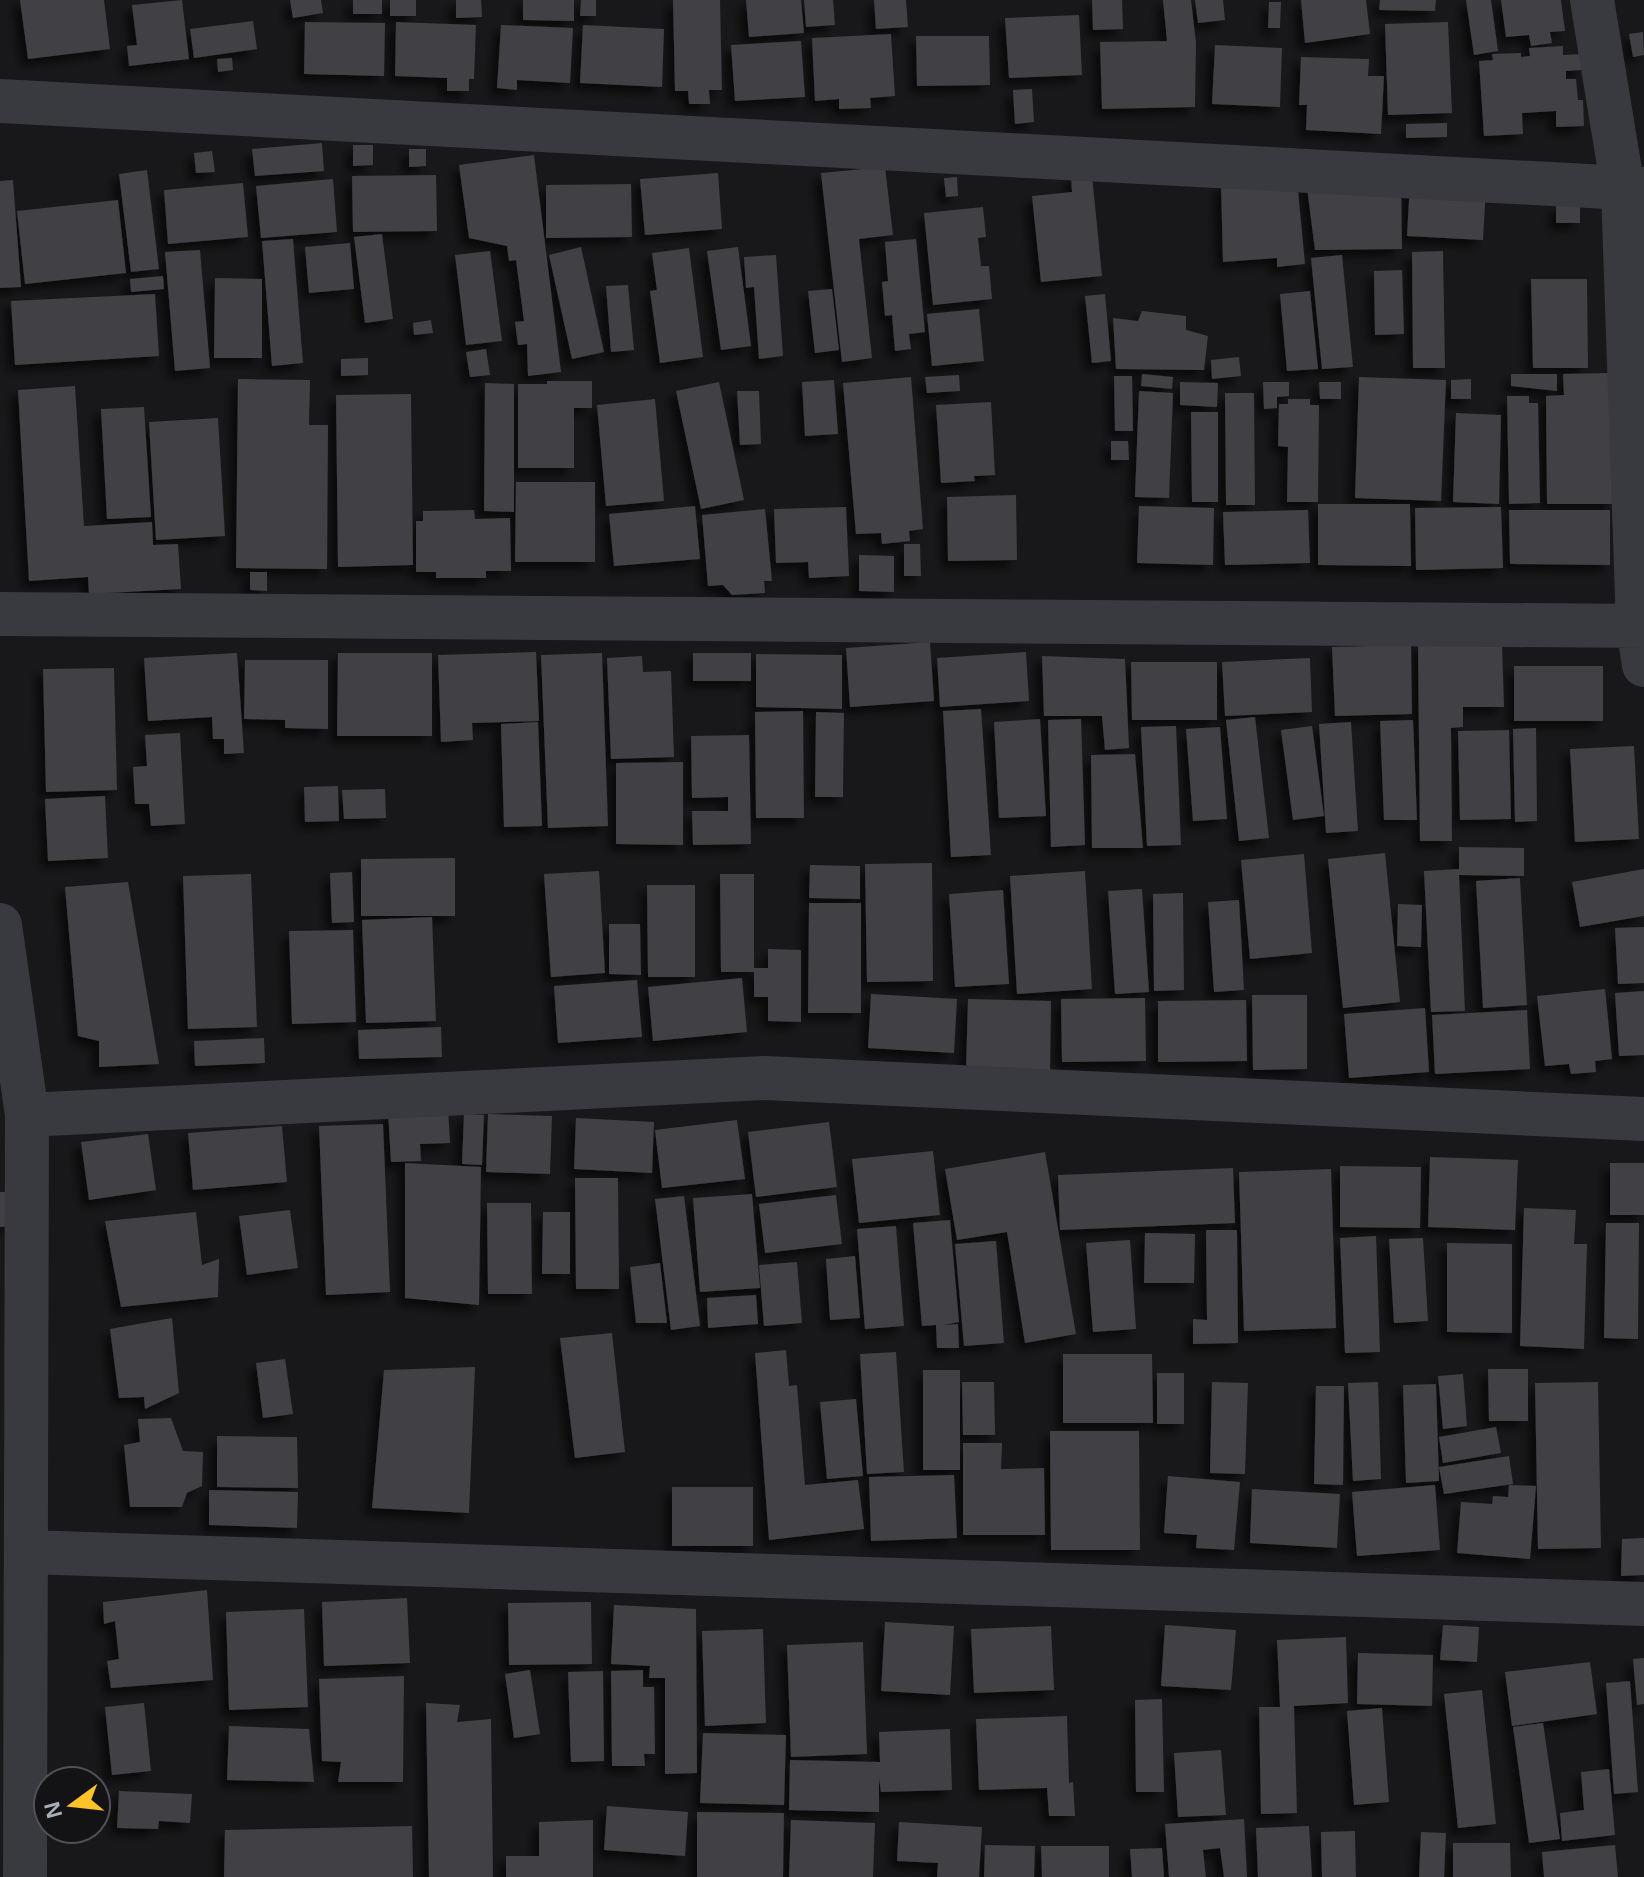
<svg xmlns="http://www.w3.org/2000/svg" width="1644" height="1877" font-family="Helvetica,sans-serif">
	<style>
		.building { fill: #3f4045; filter: url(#shadow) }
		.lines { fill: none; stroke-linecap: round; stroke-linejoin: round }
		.minor { stroke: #393940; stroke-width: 44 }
	</style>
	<defs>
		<filter id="shadow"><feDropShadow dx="-7" dy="7" stdDeviation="4" flood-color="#0009"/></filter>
	</defs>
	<rect width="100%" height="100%" fill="#18181a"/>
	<path class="building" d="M20 0H104L110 49 28 59Z
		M182 0 189 59 129 66 127 46 137 45 132 5Z
		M290 0H321L323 13 293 18Z
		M353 0H382V14H353Z
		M390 0H416V16H390Z
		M456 0H481L482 17 456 18Z
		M523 0H574V21L523 20Z
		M581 0H596V16H580Z
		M673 0H720L722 90H709L710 104H689L688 91H675Z
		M746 0H801L804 33 749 37Z
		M804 0H833L835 25 806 27Z
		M874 0H906L908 27 876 29Z
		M1092 0H1122L1123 29 1093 30Z
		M1163 0H1191L1196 43 1195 107 1102 109 1100 42 1167 41Z
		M1195 0H1223L1225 20 1198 23Z
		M1301 0H1366L1370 34 1305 43Z
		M1380 0H1436L1435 11 1379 10Z
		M1466 0H1491L1498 51 1474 55Z
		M1501 0H1561L1565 31 1550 32 1552 43 1531 46 1529 35 1506 37Z
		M1269 2H1281L1280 28H1268Z
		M1079 15 1082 75 1009 78 1005 18Z
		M253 21 257 49 194 58 190 29Z
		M305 22 385 23 384 76 304 74Z
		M396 22 476 25 474 79H469V91H447V78L395 76Z
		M1448 22 1452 113 1388 115 1385 24Z
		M501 25 573 28 570 83 517 80V90L497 88Z
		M583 25 664 29 662 87 580 83Z
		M1643 32 1644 55 1633 57 1629 34Z
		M891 34 895 96 870 98 871 108 839 109V99L815 101 812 38Z
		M916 36H989L990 85 917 86Z
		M801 41 805 97 735 101 731 45Z
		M1215 45 1282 48 1280 107 1212 104Z
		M1563 46V55L1581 54 1582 70 1566 71V79H1576L1578 100H1583L1584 126 1556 127V111L1522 113 1523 134 1484 136 1479 61 1493 60 1492 54 1521 53V57L1530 56 1529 48Z
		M1301 57 1369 59 1368 76H1384L1381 134 1306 130 1307 105H1299Z
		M232 58 233 70 218 72 217 59Z
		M1032 89 1034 122 1015 124 1013 90Z
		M1447 123V137L1406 138V124Z
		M322 143 324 171 255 176 252 149Z
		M353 145H373V165L353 166Z
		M409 149H426V166L409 167Z
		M212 151 215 172 196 173 194 153Z
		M534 155 561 372 528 376 527 344 518 345 515 322 524 321 516 260 509 261 507 246 469 238 459 165Z
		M885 167 893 235 859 239 872 358 842 362 821 173Z
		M147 170 159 269 131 272 119 174Z
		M718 173 722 229 645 235 640 179Z
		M436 175 437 231 353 232 352 176Z
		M1092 175 1102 276 1041 282 1032 196 1072 192 1071 177Z
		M957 177 958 196 946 197 944 178Z
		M333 179 337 232 261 238 256 186Z
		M1401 179 1402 249 1315 250 1306 180Z
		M13 180 21 287 0 288V181Z
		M1297 180 1305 264 1277 267V258L1223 262 1221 184Z
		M243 183 248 237 168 244 164 190Z
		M1410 183 1486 188 1483 240 1407 236Z
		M631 184 632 237 546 238V185Z
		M118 200 126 273 25 284 17 211Z
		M1580 204V223H1556V205Z
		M983 207 986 237 978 238 981 266H989L992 299 933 305 924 213Z
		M382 234 393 319 365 323 354 237Z
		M293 239 303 363 272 366 262 241Z
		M916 239 925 332 909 334 911 349 895 351 892 315 885 316 882 282 888 281 885 242Z
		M350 243 354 289 309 293 305 247Z
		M581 247 604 352 572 359 549 255Z
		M738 247 751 346 721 350 707 251Z
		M689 248 703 357 660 363 650 291 657 290 652 253Z
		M200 250 210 368 175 371 165 252Z
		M490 251 502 341 466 345 455 255Z
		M1443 251 1445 368H1413L1412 252Z
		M776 255 783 356 759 359 754 287 746 288 744 257Z
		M1342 255 1353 367 1322 369 1311 258Z
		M1402 270 1404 334 1375 335 1374 271Z
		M163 276 164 289 131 292 130 279Z
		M215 278 262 279V358H214Z
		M1531 279H1587L1588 368H1533Z
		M628 285 634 350 611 352 606 286Z
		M832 289 839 350 815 353 808 291Z
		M1310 291 1318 369 1287 371 1280 294Z
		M155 294 159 356 15 365 11 301Z
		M1105 294 1111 361 1092 363 1085 296Z
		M979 309 984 361 932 366 927 314Z
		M1142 311 1186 316V330L1208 336 1204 370 1116 369 1113 318 1138 321Z
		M431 320 433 333 414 335 413 323Z
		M486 349 490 375 470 377 466 352Z
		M1239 357 1241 376 1212 379 1211 360Z
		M368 358V375L341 376V359Z
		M1611 373 1613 504H1547L1546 396 1564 395 1563 374Z
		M1142 374 1173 377 1172 389 1141 386Z
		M1511 374H1557V391L1511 386Z
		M959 375 960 391 927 393 925 377Z
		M1114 376H1132L1133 431H1115Z
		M911 377 923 529 909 531 910 541 882 544 881 533 856 534 843 383Z
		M1359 377 1446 380 1441 501 1355 498Z
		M238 379 310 380 309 425H328L327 569 236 568Z
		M1471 379V399H1451V380Z
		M834 380 838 434 805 436 802 382Z
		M547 381H592V408H574V468H518V384H547Z
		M719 382 744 500 701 509 676 391Z
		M1180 382 1218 383 1217 407 1180 405Z
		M1263 382H1289V396L1277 397V408L1264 409Z
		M1319 382H1341V399H1320Z
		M485 383 514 384V512L484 511Z
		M75 386 84 526 152 522 153 545 178 544 181 589 89 594 88 577 29 581 18 390Z
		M737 391H759L761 444 740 445Z
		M1139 391 1173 393 1169 498 1135 497Z
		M1225 393H1254L1255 505H1226Z
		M411 394 413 565 338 567 336 395Z
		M1507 396H1529V403H1538L1540 503 1509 504Z
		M655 399 664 501 606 506 597 405Z
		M1288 399H1310V405H1319L1318 502H1287L1288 447 1278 446 1279 404H1288Z
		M991 402 995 475 974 476 975 481 941 483 936 405Z
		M144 407 151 517 107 519 101 409Z
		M1191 412H1218V502H1192Z
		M1456 413 1501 415 1499 504 1453 502Z
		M218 418 225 536 156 540 149 422Z
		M1111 441H1128L1129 460H1111Z
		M516 482H595V562H515Z
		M1016 495 1017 560 948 561 947 497Z
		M1318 504H1410L1411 566 1318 565Z
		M695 506 700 559 614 566 609 514Z
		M1139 506 1214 508 1213 565 1137 563Z
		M846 507 849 576 809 578 808 562 776 563 774 509Z
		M1501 507 1503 568 1416 570 1415 508Z
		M765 509 772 581H764L765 593 732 595 723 585 708 586 702 515Z
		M474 510 475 519 510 518 511 571H486V578H436V572H416V521H423V511Z
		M1308 510 1310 563 1225 565 1223 512Z
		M1509 510H1610V565L1510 564Z
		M904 544H920L921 576H904Z
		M859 555 894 556V592L859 591Z
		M250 572H267V591L250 590Z
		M930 642 934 701 850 707 846 648Z
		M1502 643 1504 707H1463V727L1451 728 1452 841H1420L1418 644Z
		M1411 645 1412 714 1335 716 1332 647Z
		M536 652 539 721 472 723 473 740 441 742 438 655Z
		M1026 652 1029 701 940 707 937 658Z
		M237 653 244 753 224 754V739H213L212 717 148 721 144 658Z
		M338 653H432V736H337Z
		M602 653 608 826 548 828 541 655Z
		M693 653H751V681H693Z
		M756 654 842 655V709L756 707Z
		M642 656 643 672 671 671 674 757 611 759 607 658Z
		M1042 656 1125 659 1129 748 1105 750 1102 716H1044Z
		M1310 658 1312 712 1225 716 1222 662Z
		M245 660H328V729L285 728V720L244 719Z
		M1131 662H1217V720H1132Z
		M1514 666H1603V721H1514Z
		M114 668 117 790 46 792 43 669Z
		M981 709 991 855 951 857 943 711Z
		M803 711 804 818H756L755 712Z
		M816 712 844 713 843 797H815Z
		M1255 717 1269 838 1239 841 1226 720Z
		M1040 719 1046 816 999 818 994 722Z
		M1081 719 1085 845 1051 847 1048 720Z
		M1413 720 1417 820H1384L1380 721Z
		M538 722 542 826 504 827 501 724Z
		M1351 722 1358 831 1326 833 1319 724Z
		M1176 726 1181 845 1147 846 1141 727Z
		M1312 726 1324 816 1293 820 1281 730Z
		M1220 727 1227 819 1193 821 1186 729Z
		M1536 728 1537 821 1515 822 1513 729Z
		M1509 730 1511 819 1460 820 1458 731Z
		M180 733 185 824 151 826 149 804H135L133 767 147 766 145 735Z
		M749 735 751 844 693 845 692 811H728V797L692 798 691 736Z
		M1634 746 1639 839 1575 842 1570 749Z
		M1135 754 1143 848H1092L1091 755Z
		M683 762V845L616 844V763Z
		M338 786 339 821 305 822 304 787Z
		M385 789 386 818 344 819 342 790Z
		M105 796 108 858 48 861 45 799Z
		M1459 847 1524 848V876L1459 875 1465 1011 1431 1012 1424 871 1459 869Z
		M1385 853 1400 1002 1343 1008 1328 859Z
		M1304 854 1312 953 1250 959 1241 860Z
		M455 858V916H361V859Z
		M932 863 933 981 867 982 865 864Z
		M810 865 860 866V899L809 898Z
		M1644 869V916L1580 927 1572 882Z
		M599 871 605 973 551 977 544 874Z
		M1085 871 1092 989 1017 994 1010 876Z
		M352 872 354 922 332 923 330 873Z
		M251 874 257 1027 188 1029 183 876Z
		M720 874H754V968H768V949L801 950V1022L768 1021V997H754V972H721Z
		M1520 878 1527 1005 1483 1008 1476 881Z
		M128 882 159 1064 99 1067V1041L78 1036 65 887Z
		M647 885H695V977H648Z
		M1142 889 1149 992 1115 994 1108 891Z
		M1003 890 1009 984 955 987 949 894Z
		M1183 893 1184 990 1154 991 1153 894Z
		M1239 900 1244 990 1214 992 1208 902Z
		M809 903H861V1013H808Z
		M1398 904 1422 905 1421 947 1397 946Z
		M432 917 436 1021 366 1023 362 920Z
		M609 924H640L641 975 609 974Z
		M1644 927V983L1618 984 1615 928Z
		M353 930 356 1022 292 1024 289 931Z
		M742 978 747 1032 653 1041 648 987Z
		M637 980 642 1037 558 1043 554 986Z
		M1605 989 1612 1059 1595 1061 1596 1072 1571 1074 1569 1064 1545 1066 1537 996Z
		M1644 991V1055L1619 1056 1615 993Z
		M871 994 957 999 954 1053 868 1048Z
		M1252 995H1307V1069L1253 1070Z
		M1145 998 1146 1061 1062 1062 1061 999Z
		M968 999 1051 1001 1050 1072 966 1070Z
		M1246 1000 1247 1061 1158 1062V1001Z
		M1425 1008 1429 1072 1349 1078 1344 1014Z
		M1527 1010 1530 1069 1435 1074 1432 1015Z
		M441 1027 442 1057 359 1059 358 1030Z
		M264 1038 265 1063 195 1066 194 1041Z
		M448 1108 450 1143 420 1144 421 1161 391 1162 388 1111Z
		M464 1114 484 1115 482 1165 462 1164Z
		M488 1114 552 1116 550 1174 486 1172Z
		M576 1118 654 1122 652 1173 574 1169Z
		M737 1120 745 1179 662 1188 655 1130Z
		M829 1122 837 1187 756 1197 748 1132Z
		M383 1124 390 1292 326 1295 319 1126Z
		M282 1126 287 1182 193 1190 188 1133Z
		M148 1134 156 1190 89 1200 81 1142Z
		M933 1151 940 1215 859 1223 852 1159Z
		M1045 1152 1076 1334 1025 1343 1007 1232 957 1240 945 1169Z
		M1430 1157 1518 1160 1515 1230 1428 1227Z
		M405 1163 481 1167 479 1305 405 1298Z
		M1610 1163H1644V1215H1610Z
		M1340 1166 1421 1167 1420 1228 1340 1227Z
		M1233 1168 1235 1223 1060 1230 1058 1175Z
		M1331 1169 1336 1328 1244 1331 1239 1172Z
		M575 1178H618L619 1289H576Z
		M0 1192H10L11 1226 0 1227Z
		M752 1194 760 1288 700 1292 693 1198Z
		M836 1195 842 1244 765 1253 759 1204Z
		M684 1196 700 1326 671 1330 655 1199Z
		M487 1203H531L532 1294H488Z
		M1524 1208 1576 1210 1574 1244H1587L1584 1349 1520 1346Z
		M290 1210 298 1268 247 1275 239 1216Z
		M196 1212 202 1265 219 1259 218 1297 121 1307 105 1221Z
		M543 1212H570V1274H542Z
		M950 1220 959 1322 944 1325 958 1324 959 1348H937L936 1325 922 1326 913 1223Z
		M1606 1223H1639L1638 1339 1604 1338Z
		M896 1226 904 1326 865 1329 857 1229Z
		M1206 1230H1237L1238 1343 1193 1344V1319L1207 1320Z
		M1145 1233 1195 1234 1194 1283H1144Z
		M1376 1236 1380 1352 1345 1353 1340 1238Z
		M1423 1238 1428 1321 1394 1323 1389 1239Z
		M1130 1240 1136 1329 1093 1332 1086 1243Z
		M996 1241 1004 1343 964 1346 955 1244Z
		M1447 1243 1512 1244V1333L1447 1332Z
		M855 1256 860 1318 830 1320 826 1259Z
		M797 1262 802 1323 764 1326 759 1265Z
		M660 1263 667 1323H636L630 1267Z
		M756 1295 758 1324 708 1328 707 1298Z
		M172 1318 179 1393 145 1409 144 1397 119 1398 110 1329Z
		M612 1333 625 1452 575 1458 560 1338Z
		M786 1350 789 1386 797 1385 805 1485 858 1480 864 1529 769 1540 755 1353Z
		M896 1352 904 1472 867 1474 860 1354Z
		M1063 1354H1152L1153 1423H1063Z
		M285 1359 293 1414 263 1418 256 1363Z
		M475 1367 469 1513 372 1508 384 1370Z
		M1488 1369H1528V1421H1489Z
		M923 1370H960V1470H923Z
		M1157 1373H1184V1424H1157Z
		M1463 1374 1467 1426 1443 1429 1438 1376Z
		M962 1382H994L995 1435H963Z
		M1212 1382 1248 1383 1245 1474 1210 1473Z
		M1378 1382 1381 1479 1353 1481 1348 1383Z
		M1598 1382 1601 1548 1538 1549 1535 1383Z
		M1436 1384 1439 1481 1406 1483 1403 1385Z
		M1316 1386H1344L1343 1485 1314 1484Z
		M856 1399 863 1476 827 1479 820 1402Z
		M171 1418 183 1451 203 1452 202 1486 187 1493 182 1507H130L124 1445 140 1442 138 1419Z
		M1496 1427 1501 1453 1443 1463 1439 1437Z
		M1050 1431H1139L1140 1550H1051Z
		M217 1436 297 1437 298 1488 217 1487Z
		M963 1443H1002L1001 1469 1044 1468 1045 1535H963Z
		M1509 1456 1513 1484 1444 1494 1439 1467Z
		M954 1475 957 1538 871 1541 869 1477Z
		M1168 1476 1240 1482 1234 1550 1196 1548 1197 1535 1164 1533Z
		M1435 1485 1440 1550 1357 1556 1352 1492Z
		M1509 1485 1536 1486 1530 1559 1457 1553 1461 1502 1492 1504 1493 1496 1508 1497Z
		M672 1487H753V1546H672Z
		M1252 1489 1340 1494 1337 1548 1250 1543Z
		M209 1490 298 1492 297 1528 209 1525Z
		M1644 1538V1575L1621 1576 1622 1539Z
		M207 1590 213 1680 111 1688 107 1661 119 1659 115 1621 104 1624 103 1602Z
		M407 1598 410 1663 324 1666 322 1602Z
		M591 1602 592 1664 509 1665 508 1603Z
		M614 1605 696 1609 697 1773 665 1774V1678H649L650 1666 611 1664Z
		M304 1609 308 1707 229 1710 226 1612Z
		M885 1622 954 1626 950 1695 881 1691Z
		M1165 1625 1236 1630 1231 1690 1161 1686Z
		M1443 1625 1479 1627 1477 1662 1440 1660Z
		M1051 1626 1054 1690 974 1693 971 1629Z
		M763 1629 766 1723 705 1726 702 1631Z
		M1346 1637 1348 1703 1294 1706 1297 1813 1261 1814 1259 1707H1280L1277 1640Z
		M863 1642 867 1754 791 1757 787 1645Z
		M1358 1653 1433 1655 1432 1706 1357 1704Z
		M1644 1658V1704L1637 1705 1633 1659Z
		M1590 1662 1597 1714 1512 1726 1505 1672Z
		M530 1670 540 1734 514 1738 505 1674Z
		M643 1670V1687H654L655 1754H644L645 1766H612L611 1671Z
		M603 1671 604 1761 571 1762 568 1672Z
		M404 1676 403 1782H338L341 1762 322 1761 319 1679Z
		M1630 1681 1638 1792 1614 1794 1606 1683Z
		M1482 1690 1496 1824 1458 1828 1444 1694Z
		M1162 1699 1164 1792H1136L1135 1700Z
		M144 1703 151 1771 112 1775 105 1707Z
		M426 1703 460 1705 457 1722 491 1719 493 1877H429Z
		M1382 1708 1389 1802 1354 1805 1347 1711Z
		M1067 1716 1069 1783 1073 1782 1075 1816H1049L1047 1788 979 1790 976 1719Z
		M1543 1723 1560 1839 1529 1843 1513 1727Z
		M229 1726 309 1729 314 1782 227 1780Z
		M950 1729 952 1790 881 1792 879 1778V1812L789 1810 790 1760 880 1762 879 1732Z
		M703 1733 786 1735 784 1805 700 1803Z
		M1221 1750 1226 1815 1178 1817 1174 1753Z
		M1609 1769 1615 1835 1562 1841 1560 1813 1584 1810 1581 1772Z
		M119 1791 192 1794 190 1823 159 1821 158 1829 117 1828Z
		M607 1806 688 1812 685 1856 604 1850Z
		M697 1812 784 1813 783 1877H697Z
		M1244 1819 1247 1877H1224L1220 1848 1203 1850 1206 1877H1169L1165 1824Z
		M593 1820V1877H506V1856H539V1822Z
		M791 1820 875 1823 873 1877H789Z
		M899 1822 982 1827 979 1877H937L938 1863 897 1861Z
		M412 1826 413 1877H224L225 1830Z
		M1309 1826 1312 1877H1258L1256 1828Z
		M1355 1831 1356 1877H1322L1321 1832Z
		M1421 1832 1446 1833 1444 1877H1419Z
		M1453 1843H1510L1511 1877H1453Z
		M985 1845 1035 1846 1034 1877H984Z
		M1615 1845 1618 1877H1544L1542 1852Z
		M1041 1846H1109V1877H1042Z
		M1162 1848 1164 1877H1132L1130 1849Z"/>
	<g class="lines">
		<path class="minor" d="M1592 0 1623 189 1638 626 1644 665
			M0 101 1644 189
			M0 614 1644 626
			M0 925 27 1115 25 1877
			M27 1115 765 1078 1644 1119
			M26 1552 1644 1604"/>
	</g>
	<g transform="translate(72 1805) rotate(255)"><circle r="38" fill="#131315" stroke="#4f5157" stroke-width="2"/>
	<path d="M0-6L14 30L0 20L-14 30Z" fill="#ffc22b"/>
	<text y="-12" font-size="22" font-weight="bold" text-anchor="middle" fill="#a9aebb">N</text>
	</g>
</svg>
